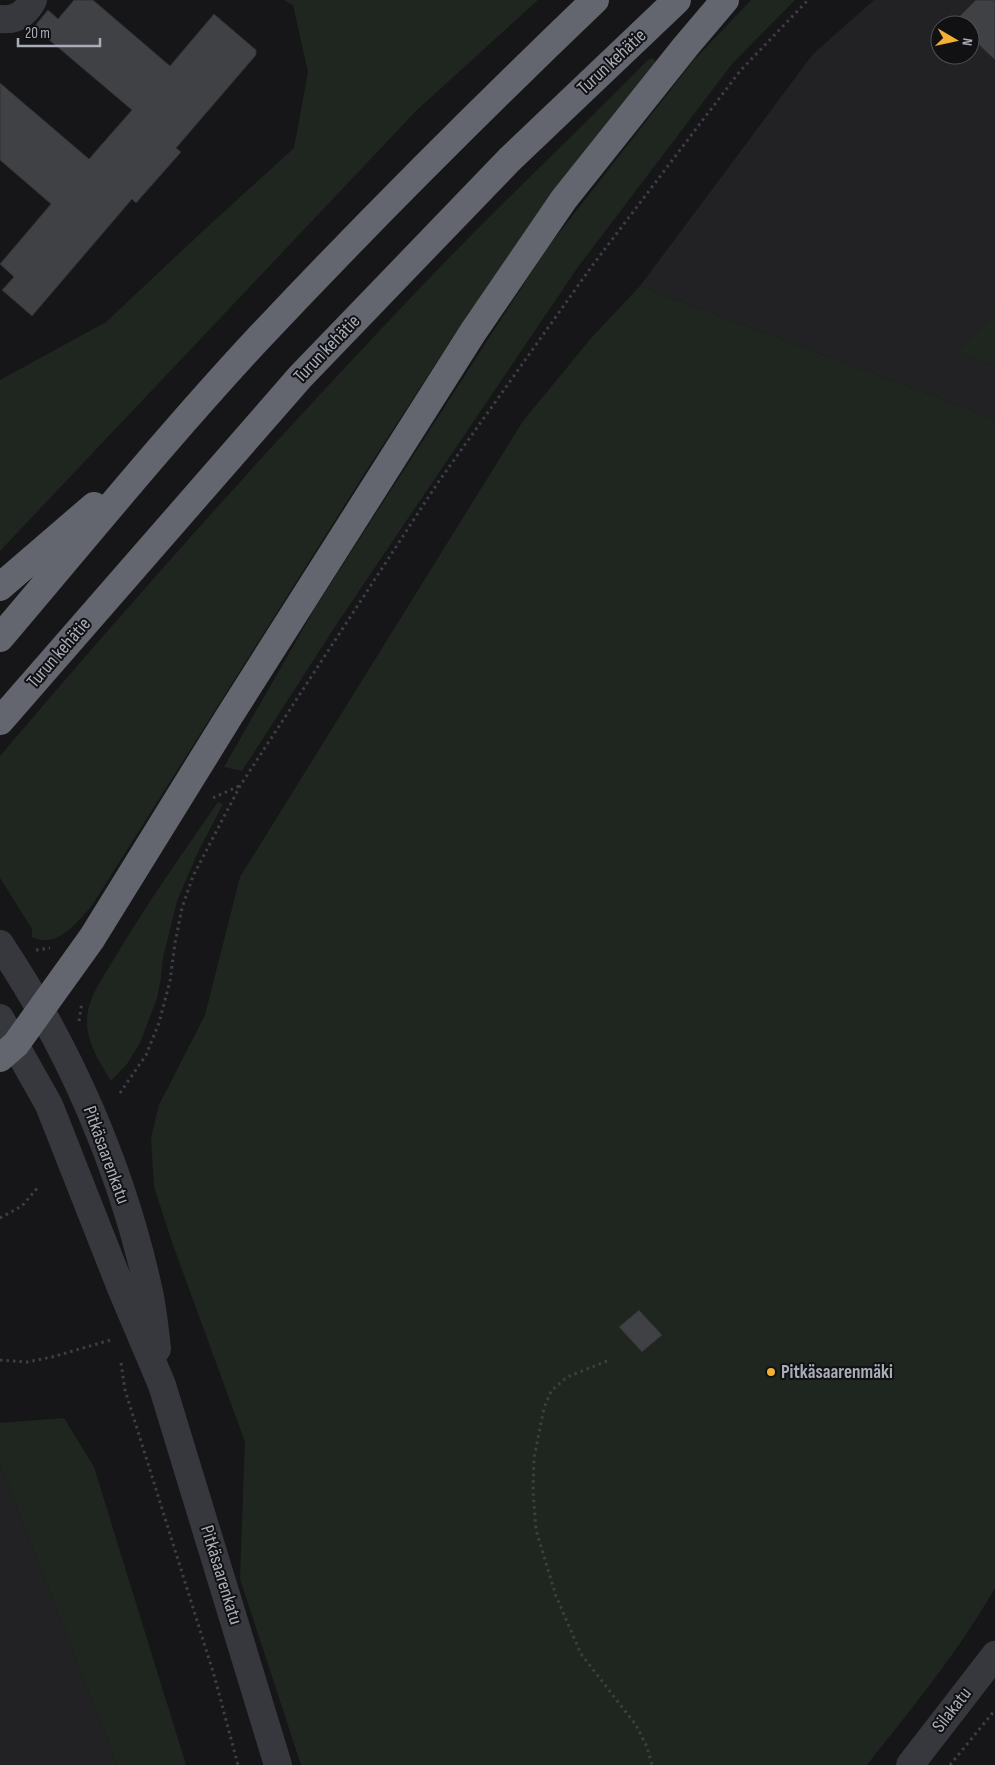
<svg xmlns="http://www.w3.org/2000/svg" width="995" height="1765" font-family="'Sofia Sans Condensed',sans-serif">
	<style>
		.built { fill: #222225; fill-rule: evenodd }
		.green { fill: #1e261f }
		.building { fill: #404145; stroke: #303034 }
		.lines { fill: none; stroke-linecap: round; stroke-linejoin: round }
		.path { stroke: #3d3f44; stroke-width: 3; stroke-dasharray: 2.5 4; stroke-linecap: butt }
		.minor { stroke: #37383d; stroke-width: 28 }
		.highway { stroke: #63666e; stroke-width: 28 }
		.poi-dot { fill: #f2b134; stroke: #111113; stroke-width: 2 }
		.labels { text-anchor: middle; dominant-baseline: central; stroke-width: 4; stroke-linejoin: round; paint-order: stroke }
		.street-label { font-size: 19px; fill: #a8adb8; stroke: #111113 }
		.poi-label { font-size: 19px; font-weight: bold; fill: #a8adb8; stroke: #111113; text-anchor: start }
	</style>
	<rect width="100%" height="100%" fill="#161618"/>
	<path class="built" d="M874 0H995V314L957 352 995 366V419L640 286 813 54ZM940 25H970V55H940Z
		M0 1464 117 1765H0Z"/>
	<path class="green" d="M284 0H538L416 111 0 551V380L106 322 204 230 294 148 308 72 293 5Z
		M751 0H795L732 64 578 267 338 622 242 771 224 767 315 608 545 251 693 61Z
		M652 58 655 60 656 64 610 123 468 314 368 468 91 907C76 923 57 949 32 937V929L0 878V756C135 597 274 441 418 290 493 211 572 137 648 60Z
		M640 286 995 419V1588C959 1651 912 1708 867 1765H301L240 1579 245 1442 173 1245 154 1187 151 1138 159 1105 205 1015 240 877 523 421 592 337Z
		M995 314V366L957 352Z
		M218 802 223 804 199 850 177 901 163 958 161 978 157 998 140 1043 127 1064 111 1081C100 1062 87 1044 87 1021 87 998 103 978 114 959 146 905 182 854 218 802Z
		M64 1418 94 1467 186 1765H117L0 1464V1423Z"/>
	<path class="building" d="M74 0H93L170 66 214 14 256 50V55L176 148 181 152 136 203 132 199 32 316 2 290 14 277 0 264 51 204 0 160V83L89 159 132 110 34 27 48 10 58 19Z
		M976 0H995V60L970 36V25H959L955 21Z
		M639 1310 662 1335 642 1352 619 1327Z"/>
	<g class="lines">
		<path class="path" d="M213 798 239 786
			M36 950 50 948
			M79 1021 82 1002
			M120 1093 146 1055 159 1023 170 981 175 943 182 908 193 876 240 786 437 484 592 266 740 71 808 0
			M0 1218 22 1206 39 1186
			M0 1360 27 1362 52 1357 114 1339
			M607 1361 567 1377 551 1391 544 1408 534 1458 533 1491 536 1530 556 1596 581 1654 636 1725 647 1747 652 1765
			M121 1363 125 1390 214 1675 238 1765
			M950 1765 995 1710"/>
		<path class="minor" d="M0 19C16 21 26 13 33 0
			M0 944C70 1049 122 1168 149 1292 153 1311 155 1330 157 1349
			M0 1018 49 1105 121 1288 162 1385 278 1765
			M910 1765 995 1655"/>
		<path class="highway" d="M0 587 94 506
			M0 638C84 539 166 438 255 342 365 225 479 111 595 0
			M0 721 300 377 510 159 677 0
			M0 1058 16 1044 92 938 230 715 473 332 564 199 686 46 725 0"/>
	</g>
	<circle class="poi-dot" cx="771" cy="1372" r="5"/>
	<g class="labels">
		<g class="street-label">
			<text transform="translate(612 62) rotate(-43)">Turun kehätie</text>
			<text transform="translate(327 349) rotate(-46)">Turun kehätie</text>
			<text transform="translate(59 653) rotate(-49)">Turun kehätie</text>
			<text transform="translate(106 1155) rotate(70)">Pitkäsaarenkatu</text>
			<text transform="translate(221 1575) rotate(73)">Pitkäsaarenkatu</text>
			<text transform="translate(952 1710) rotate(-52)">Silakatu</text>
		</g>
		<g class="poi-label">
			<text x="781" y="1372">Pitkäsaarenmäki</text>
		</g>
	</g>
	<g transform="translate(955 40) rotate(99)"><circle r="24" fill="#111113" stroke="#4d4f55"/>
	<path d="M0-4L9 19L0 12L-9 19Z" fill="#f2b134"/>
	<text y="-8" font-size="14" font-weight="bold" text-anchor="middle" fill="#a8adb8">N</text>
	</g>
	<path d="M18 38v8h82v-8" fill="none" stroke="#a8adb8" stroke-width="2.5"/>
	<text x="25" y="38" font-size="15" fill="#a8adb8" stroke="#111113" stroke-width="4" paint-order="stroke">20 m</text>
</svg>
